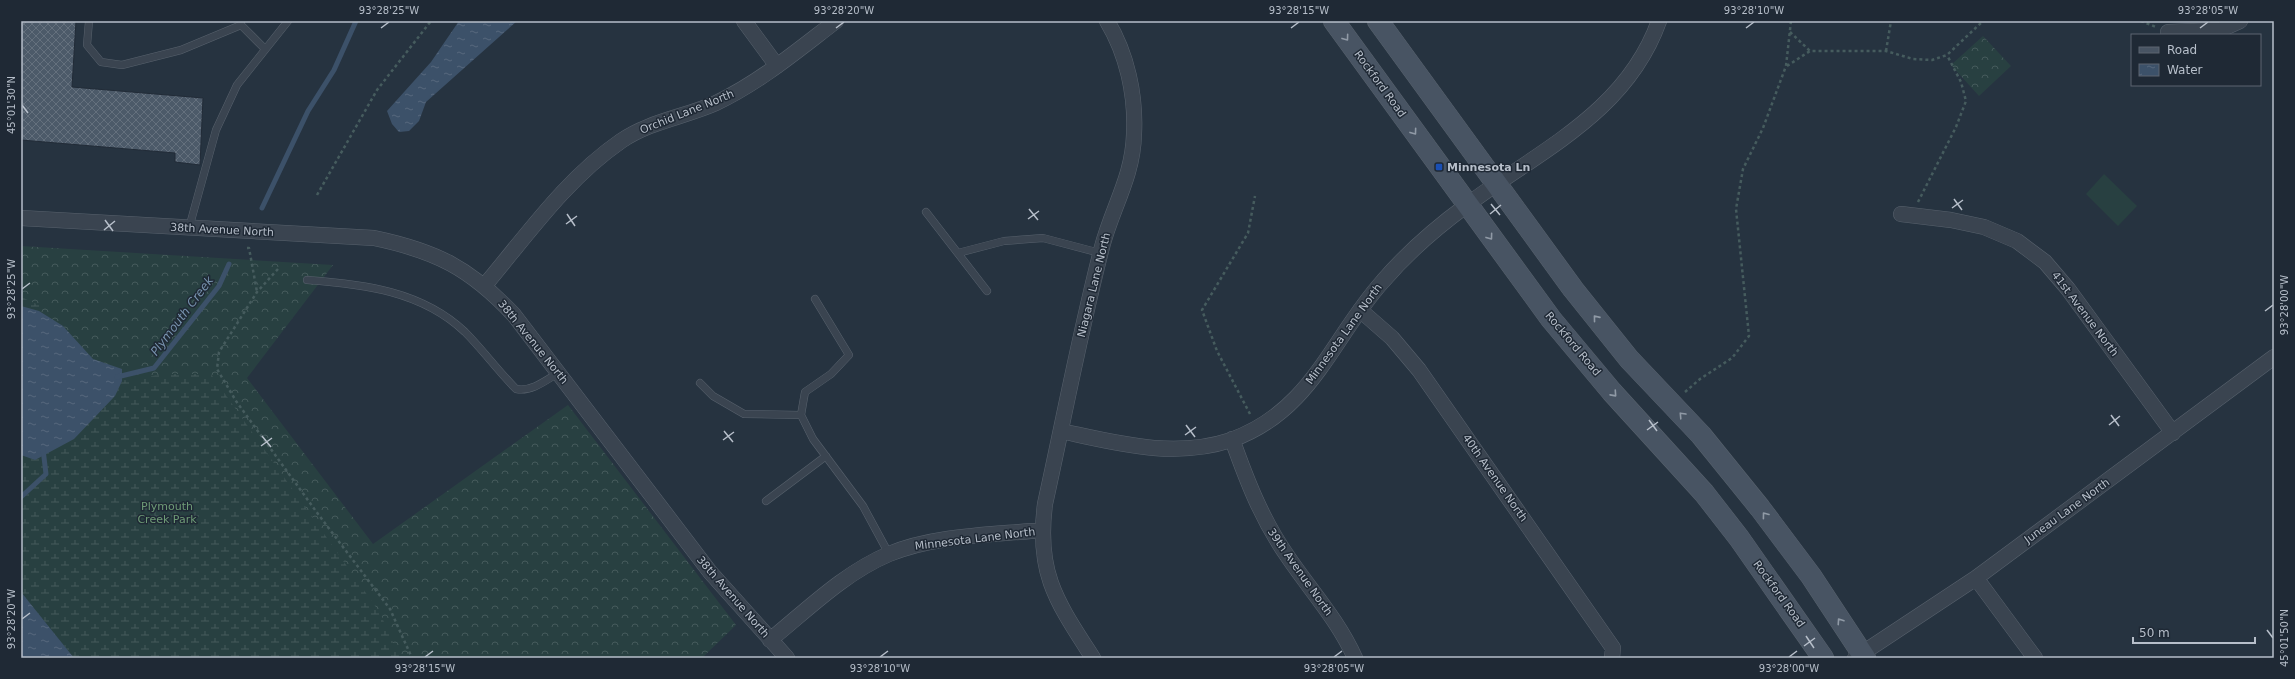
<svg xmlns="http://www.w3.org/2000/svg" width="2295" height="679" font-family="'DejaVu Sans',sans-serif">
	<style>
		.forest { fill: url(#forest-crowns) }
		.wetland { fill: url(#wetland-marsh) }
		.pitch { fill: #284041 }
		.water { fill: url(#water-ripples) }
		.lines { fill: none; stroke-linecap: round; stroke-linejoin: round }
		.stream { stroke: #3c5169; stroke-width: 5 }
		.building { fill: url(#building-cross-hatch); stroke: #212b37 }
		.service-casing { stroke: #58626d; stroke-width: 8 }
		.minor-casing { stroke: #58626d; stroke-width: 16 }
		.secondary-casing { stroke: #58626d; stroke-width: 22 }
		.path { stroke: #465c5e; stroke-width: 2.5; stroke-dasharray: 3 3; stroke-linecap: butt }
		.service { stroke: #3a4450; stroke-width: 7 }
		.minor { stroke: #3a4450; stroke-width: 15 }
		.secondary { stroke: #485463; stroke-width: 21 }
		.oneway { stroke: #909aa6 }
		.ticks { fill: none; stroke: #b7bfca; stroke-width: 1.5 }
		.transit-dot { fill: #1a4fb4; stroke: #1f2935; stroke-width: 1.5 }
		.labels { text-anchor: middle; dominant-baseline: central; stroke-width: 3; stroke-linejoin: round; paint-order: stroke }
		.street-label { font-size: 11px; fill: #b7bfca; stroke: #1f2935 }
		.poi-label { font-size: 11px; font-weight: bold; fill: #b7bfca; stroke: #1f2935; text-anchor: start }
		.park-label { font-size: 11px; fill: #6e9b76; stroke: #1f2935 }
		.water-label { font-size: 12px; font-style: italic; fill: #7792ad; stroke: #1f2935 }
		.neatline { fill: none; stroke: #b7bfca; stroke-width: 1.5 }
		.ticks-label { font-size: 10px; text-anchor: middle; fill: #b7bfca }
	</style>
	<defs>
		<pattern id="forest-crowns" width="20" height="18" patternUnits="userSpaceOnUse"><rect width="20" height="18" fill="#284041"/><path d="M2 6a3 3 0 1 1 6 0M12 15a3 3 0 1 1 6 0" fill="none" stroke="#455a5b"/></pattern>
		<pattern id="wetland-marsh" width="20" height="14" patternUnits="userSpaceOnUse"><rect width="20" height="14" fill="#284041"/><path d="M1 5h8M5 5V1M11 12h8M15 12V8" fill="none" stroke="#455a5b"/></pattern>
		<pattern id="water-ripples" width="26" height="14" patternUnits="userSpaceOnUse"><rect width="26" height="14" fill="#3c5169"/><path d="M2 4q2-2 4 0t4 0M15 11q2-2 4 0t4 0" fill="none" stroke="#56687d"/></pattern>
		<pattern id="building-cross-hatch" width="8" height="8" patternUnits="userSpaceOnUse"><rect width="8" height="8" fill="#4c5a69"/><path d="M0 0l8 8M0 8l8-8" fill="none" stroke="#64707d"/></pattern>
	</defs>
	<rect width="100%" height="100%" fill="#263340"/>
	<path class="forest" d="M1983 36 2011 66 1979 96 1951 65Z
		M21 246 333 265 247 378 373 544 568 405 736 625 702 658H21Z"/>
	<path class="wetland" d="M21 297 41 306 39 311 21 306Z
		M165 374H211L380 613 400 658H74L21 592V455L35 460 115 396 122 381Z"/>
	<path class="pitch" d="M2104 174 2137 206 2118 226 2086 194Z"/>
	<path class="water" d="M459 21H517L426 102 419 121 409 131 399 132 392 124 387 111 431 62Z
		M21 306 39 311 63 326 93 359 122 369V381L115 396 74 439 35 460 21 455Z
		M21 592 74 658H21Z"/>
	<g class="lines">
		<path class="stream" d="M262 208 308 111 334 70 356 21
			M117 377 154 368 219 286 229 264
			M21 497 46 474 43 449"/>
	</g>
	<path class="building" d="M21 21H76L72 87 203 98 200 165 175 162V153L21 140Z"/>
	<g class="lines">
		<defs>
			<path id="service" d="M89 21 87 45 101 62 122 65 181 50 241 25
				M241 21V25L265 49
				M926 212 987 291
				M189 228 216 130 237 85 288 21
				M958 253 1004 241 1043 238 1100 253
				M307 280C363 284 422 291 465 332 483 350 498 371 516 389 531 392 545 381 558 373
				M815 299 849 355 831 374 805 392 801 415 813 439 863 506 889 554
				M700 383 713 396 744 414 801 415
				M766 501 826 456"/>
			<path id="minor" d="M744 21 777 66
				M2168 32 2220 30 2240 21
				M1901 214 1951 220 1984 227 2017 241 2045 262 2068 289 2173 433
				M21 218 374 238C436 251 470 268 514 315L710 572 787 658
				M485 285C528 234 566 179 621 141 650 121 685 117 716 103 760 82 798 50 836 21
				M1360 310 1392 338 1419 370 1613 648 1612 658
				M1061 431C1117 443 1174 459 1231 440 1312 411 1331 339 1383 281 1407 253 1437 227 1467 205 1540 150 1626 113 1659 21
				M1232 439C1247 481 1262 520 1288 557 1311 591 1338 620 1355 658
				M1976 578 2035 658
				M770 640C807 610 844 573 889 554 935 535 992 535 1042 530
				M1093 658C1057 602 1036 574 1045 504 1064 418 1080 332 1102 247 1112 208 1133 177 1134 134 1136 95 1127 54 1107 21
				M1855 658 1976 578 2274 357"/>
			<path id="secondary" d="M1334 21 1551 319 1612 392 1704 493 1739 538 1823 658
				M1378 21 1573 289 1629 359 1701 435 1760 508 1811 576 1865 658"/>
		</defs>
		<use href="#service" class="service-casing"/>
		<use href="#minor" class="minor-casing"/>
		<use href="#secondary" class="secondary-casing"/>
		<path class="path" d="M2141 21 2156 27
			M1790 32 1810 51
			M1886 51 1891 21
			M1787 66 1810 51H1886L1913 59 1932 60 1947 55 1983 21
			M317 195 377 90 431 21
			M1918 202 1956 127 1966 101 1961 82 1947 55
			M247 248H249L257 292
			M278 269 257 292 219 352 217 369 236 401 318 514 390 609 412 658
			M1685 392 1700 379 1732 358 1749 336 1736 209 1743 169 1763 128 1786 66 1791 21
			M1250 414 1217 351 1202 310 1248 233 1255 196"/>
		<use href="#service" class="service"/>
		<use href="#minor" class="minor"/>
		<use href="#secondary" class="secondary"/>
	</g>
	<defs><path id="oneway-chevron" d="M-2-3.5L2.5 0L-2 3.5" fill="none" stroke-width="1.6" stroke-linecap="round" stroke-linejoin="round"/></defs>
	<g class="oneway">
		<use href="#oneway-chevron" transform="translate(1346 38) rotate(54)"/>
		<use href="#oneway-chevron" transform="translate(1414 132) rotate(54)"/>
		<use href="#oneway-chevron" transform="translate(1490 237) rotate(54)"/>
		<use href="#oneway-chevron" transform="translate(1596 318) rotate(-129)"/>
		<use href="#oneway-chevron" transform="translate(1614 394) rotate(48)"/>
		<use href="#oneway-chevron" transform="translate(1682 415) rotate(-133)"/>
		<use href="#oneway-chevron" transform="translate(1765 515) rotate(-127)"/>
		<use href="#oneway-chevron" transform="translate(1840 621) rotate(-124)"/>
	</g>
	<path class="ticks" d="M381 28 389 22M836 28 844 22M1291 28 1299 22M1746 28 1754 22M2200 28 2208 22M22 105 28 113M1954 199 1962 210M1491 204 1500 215M1952 208 1963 200M1029 209 1038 220M567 214 575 226M1490 214 1501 205M1028 219 1039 211M105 220 113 231M566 224 577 216M104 230 115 221M22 289 30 283M2265 311 2273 305M2111 415 2119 426M1649 420 1657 431M1186 425 1195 437M2109 425 2120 416M1647 430 1658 422M724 431 733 442M1185 435 1196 427M262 436 271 447M723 440 734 432M261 446 272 438M22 619 30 613M2267 630 2273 638M1806 636 1814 648M1804 646 1815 638M425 657 433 651M880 657 888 651M1334 657 1342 651M1789 657 1797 651"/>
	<rect class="transit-dot" x="1435" y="163" width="8" height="8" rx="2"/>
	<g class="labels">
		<g class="street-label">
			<text transform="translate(1380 84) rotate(54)">Rockford Road</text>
			<text transform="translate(687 112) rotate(-22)">Orchid Lane North</text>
			<text transform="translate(222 230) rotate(3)">38th Avenue North</text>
			<text transform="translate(1094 285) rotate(-76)">Niagara Lane North</text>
			<text transform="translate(2085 314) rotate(53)">41st Avenue North</text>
			<text transform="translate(1344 334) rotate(-54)">Minnesota Lane North</text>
			<text transform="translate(533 342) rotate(51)">38th Avenue North</text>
			<text transform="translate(1573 344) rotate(50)">Rockford Road</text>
			<text transform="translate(1495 478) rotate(55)">40th Avenue North</text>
			<text transform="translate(2067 511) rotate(-36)">Juneau Lane North</text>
			<text transform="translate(975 539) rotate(-7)">Minnesota Lane North</text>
			<text transform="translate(1300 572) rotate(55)">39th Avenue North</text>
			<text transform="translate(1779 594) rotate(54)">Rockford Road</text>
			<text transform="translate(733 597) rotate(49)">38th Avenue North</text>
		</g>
		<g class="poi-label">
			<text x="1447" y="167">Minnesota Ln</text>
		</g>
		<g class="park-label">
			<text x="167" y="506">Plymouth<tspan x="167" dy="13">Creek Park</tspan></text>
		</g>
		<g class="water-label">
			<text transform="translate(182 316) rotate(-53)">Plymouth Creek</text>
		</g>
	</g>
	<rect width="2295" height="679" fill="none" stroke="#1f2935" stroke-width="44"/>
	<rect x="2131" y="34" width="130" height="52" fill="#1f2935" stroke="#5c6571"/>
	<rect x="2139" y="47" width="20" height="6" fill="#485463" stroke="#5c6571"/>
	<text x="2167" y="54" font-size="12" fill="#b7bfca">Road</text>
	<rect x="2139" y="64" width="20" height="12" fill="url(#water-ripples)" stroke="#5c6571"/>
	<text x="2167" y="74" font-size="12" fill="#b7bfca">Water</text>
	<path d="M2133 637v6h122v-6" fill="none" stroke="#b7bfca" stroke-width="2"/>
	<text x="2139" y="637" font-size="12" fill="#b7bfca" stroke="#1f2935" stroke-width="3" paint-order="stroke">50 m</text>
	<rect x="22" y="22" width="2251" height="635" class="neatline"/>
	<g class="ticks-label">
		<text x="389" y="14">93°28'25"W</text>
		<text x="844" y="14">93°28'20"W</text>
		<text x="1299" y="14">93°28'15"W</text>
		<text x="1754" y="14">93°28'10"W</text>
		<text x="2208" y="14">93°28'05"W</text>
		<text transform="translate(11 105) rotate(-90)" y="4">45°01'30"N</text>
		<text transform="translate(11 289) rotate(-90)" y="4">93°28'25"W</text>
		<text transform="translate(2284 305) rotate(-90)" y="4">93°28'00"W</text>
		<text transform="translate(11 619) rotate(-90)" y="4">93°28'20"W</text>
		<text transform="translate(2284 638) rotate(-90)" y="4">45°01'50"N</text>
		<text x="425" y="672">93°28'15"W</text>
		<text x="880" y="672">93°28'10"W</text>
		<text x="1334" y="672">93°28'05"W</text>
		<text x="1789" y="672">93°28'00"W</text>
	</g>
</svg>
